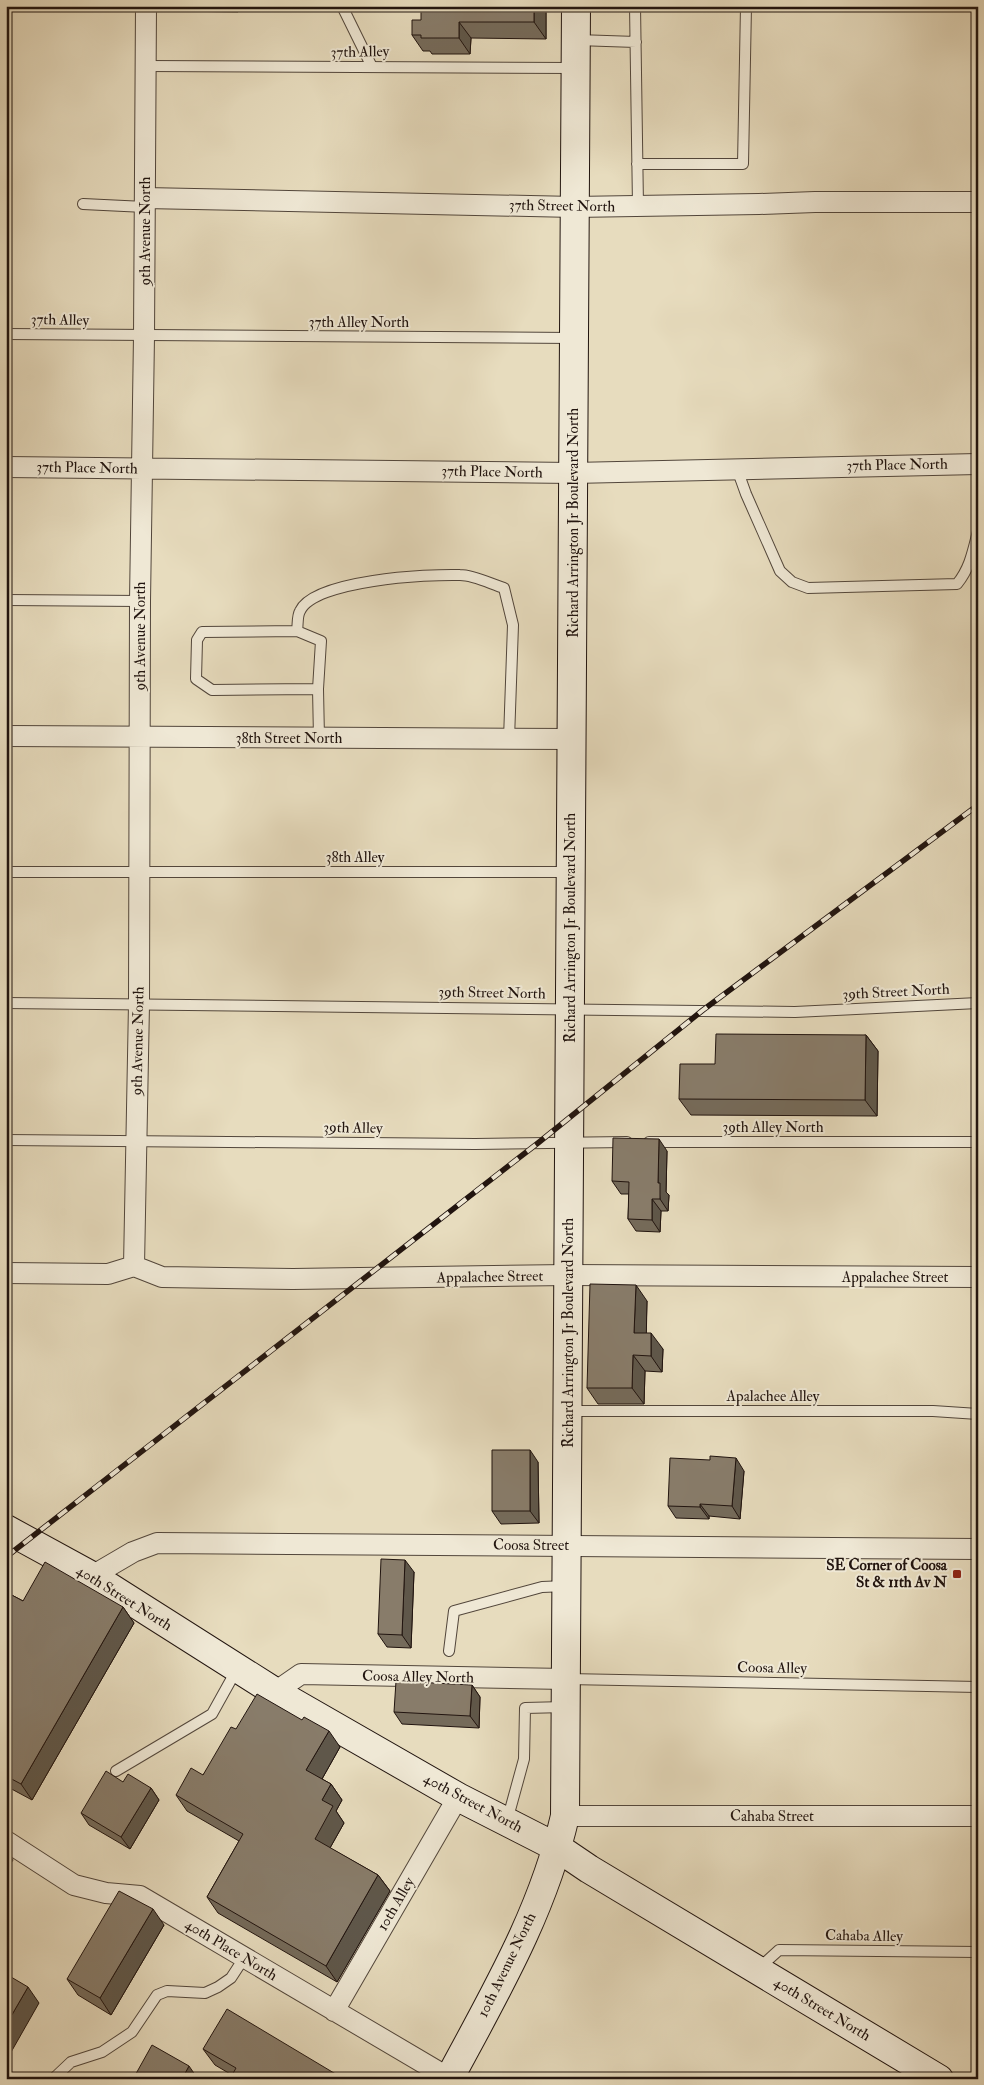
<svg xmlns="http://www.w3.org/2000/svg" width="984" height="2085" font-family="'IM FELL Double Pica',serif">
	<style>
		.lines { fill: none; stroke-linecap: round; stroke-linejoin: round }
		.lane-casing { stroke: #52463b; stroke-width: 12 }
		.street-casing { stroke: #52463b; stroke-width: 22 }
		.secondary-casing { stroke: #21140f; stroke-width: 30 }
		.lane { stroke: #efe8d5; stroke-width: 10 }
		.street { stroke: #efe8d5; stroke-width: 20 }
		.secondary { stroke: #efe8d5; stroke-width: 28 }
		.rail-casing { stroke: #21140f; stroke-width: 5.5 }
		.rail { stroke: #efe8d5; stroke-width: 4; stroke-dasharray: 11; stroke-linecap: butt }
		.wall { fill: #756b5b; stroke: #21140f }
		.shaded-wall { fill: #5f574a; stroke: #21140f }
		.building { fill: #887c6a; stroke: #21140f }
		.poi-dot { fill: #8f2418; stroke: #efe8d5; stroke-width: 2 }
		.labels { text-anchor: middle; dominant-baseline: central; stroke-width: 4; stroke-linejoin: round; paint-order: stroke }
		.street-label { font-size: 15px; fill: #21140f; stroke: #efe8d5 }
		.poi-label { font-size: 15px; font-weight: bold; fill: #21140f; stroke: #efe8d5; text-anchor: end }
	</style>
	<rect width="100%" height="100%" fill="#e7dcbe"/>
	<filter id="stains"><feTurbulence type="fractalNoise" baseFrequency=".004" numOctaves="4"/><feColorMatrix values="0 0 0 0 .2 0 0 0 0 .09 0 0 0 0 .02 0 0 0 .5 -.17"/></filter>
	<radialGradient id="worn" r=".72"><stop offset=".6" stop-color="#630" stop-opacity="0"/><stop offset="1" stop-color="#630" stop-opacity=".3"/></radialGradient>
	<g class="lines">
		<defs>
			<path id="lane" d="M342 6 372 67
				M635 6 638 206
				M577 40 636 42
				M146 66 575 68
				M637 164H743L746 6
				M83 204 145 207
				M6 334 573 338
				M737 469 746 494 780 571 792 582 808 588 957 584C970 568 973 551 978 531
				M6 600 140 601
				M297 631 321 641 318 689 212 690 196 679 197 640 202 632 297 631C298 625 297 616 300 611 314 580 428 574 460 575 474 575 491 584 504 588L513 625 509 739
				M318 689 319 738
				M6 872H570
				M6 1003 795 1012 978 1003
				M6 1140 475 1144 627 1142
				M649 1142H978
				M569 1411H933L978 1414
				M449 1651 454 1611 542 1587 566 1586
				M567 1679 978 1687
				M116 1771 212 1714 237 1669
				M507 1821 524 1759 525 1708 565 1707
				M758 1969 779 1950 978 1952
				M53 2079 71 2062 102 2052 132 2032 157 1995 167 1991 205 1993 218 1987 231 1978 244 1958"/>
			<path id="street" d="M145 198 574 207 759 204 815 202H978
				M6 467 573 473 978 464
				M6 736 571 739
				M134 1266 139 1004 140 601 144 336 146 6
				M6 1273 108 1274 134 1266 162 1277 293 1279 568 1275 978 1277
				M92 1576 133 1552 157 1543 978 1549
				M275 1692 301 1674 566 1679
				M565 1816H978
				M6 1841 74 1885 106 1893 140 1896 449 2078
				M334 2011 458 1797"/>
			<path id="secondary" d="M6 1529 92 1576 275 1692 458 1797 558 1848 589 1869 939 2079
				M449 2079C495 1993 543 1912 565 1816L576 6"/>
		</defs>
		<use href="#lane" class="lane-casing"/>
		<use href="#street" class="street-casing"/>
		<use href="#secondary" class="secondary-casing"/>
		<use href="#lane" class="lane"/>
		<use href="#street" class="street"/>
		<use href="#secondary" class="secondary"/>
		<defs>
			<path id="rail" d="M6 1557 538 1143 703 1010 978 805"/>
		</defs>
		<use href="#rail" class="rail-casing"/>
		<use href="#rail" class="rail"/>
	</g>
	<path class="wall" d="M175 6H238V12L178 11Z
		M546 6V39L471 38 470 54H432L430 51H423L412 35 421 20Z
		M866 1035 878 1051 877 1116 691 1115 679 1099 715 1064Z
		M667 1151 666 1192 669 1195 668 1211H661L660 1232 636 1231 628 1219 629 1194H621L612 1181Z
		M647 1301 646 1333 663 1349 662 1372 645 1371 644 1404H598L587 1388Z
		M538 1462 539 1523 501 1524 492 1511Z
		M744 1471 740 1519 709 1516V1519L676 1518 668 1506Z
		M414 1572 411 1648 387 1647 378 1634Z
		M6 1592 23 1601 123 1607 134 1623 32 1800 6 1786Z
		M472 1685 480 1697 479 1728 402 1724 394 1712Z
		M236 1729 340 1747 322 1779 331 1784 342 1800 336 1811 344 1823 330 1848 378 1875 390 1891 337 1982 218 1913 207 1897 239 1841 187 1811 176 1795 203 1775Z
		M123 1782 151 1788 159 1800 130 1849 89 1825 81 1813Z
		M164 1925 111 2015 78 1995 67 1979Z
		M203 2049 344 2079 232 2075 215 2065Z"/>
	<path class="shaded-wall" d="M234 6H238V12Z
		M534 6H546V39L534 22Z
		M459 22 471 38 470 54 459 38Z
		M866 1035 878 1051 877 1116 865 1100Z
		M659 1139 667 1151 666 1192 669 1195 668 1211 660 1199 658 1183Z
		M652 1199 661 1211 660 1232 652 1220Z
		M636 1285 647 1301 646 1349 634 1333Z
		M651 1333 663 1349 662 1372 651 1356Z
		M633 1355 645 1371 644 1404 632 1388Z
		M530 1450 538 1462 539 1523 530 1511Z
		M736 1458 744 1471 740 1519 732 1506Z
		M700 1504 709 1516V1519L700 1507Z
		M405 1560 414 1572 411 1648 402 1635Z
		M123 1607 134 1623 32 1800 21 1784Z
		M472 1685 480 1697 479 1728 470 1716Z
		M329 1731 340 1747 318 1786 306 1770Z
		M331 1784 342 1800 336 1811 344 1823 326 1855 315 1839 322 1800Z
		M151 1788 159 1800 130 1849 121 1837Z
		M6 1850 13 1860 6 1871Z
		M378 1875 390 1891 337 1982 326 1966Z
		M153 1909 164 1925 111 2015 100 1998Z
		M28 1987 39 2003 6 2061V2025Z
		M189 2066 198 2079H182Z"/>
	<path class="building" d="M421 6H534V22H459V38H421V35H412V20H421Z
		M716 1034 866 1035 865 1100 679 1099 680 1064H715Z
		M613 1138 659 1139 658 1183H660V1199H652V1220L628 1219 629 1182 612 1181Z
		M590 1284 636 1285 634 1333H651V1356L633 1355 632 1388H587Z
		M492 1450H530V1511H492Z
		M710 1456 736 1458 732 1506 700 1504V1507L668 1506 670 1458 710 1460Z
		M381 1559 405 1560 402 1635 378 1634Z
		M45 1562 123 1607 21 1784 6 1776V1592L23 1601Z
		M396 1681 472 1685 470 1716 394 1712Z
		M257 1694 302 1720 304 1717 329 1731 306 1770 331 1784 322 1800 333 1806 315 1839 378 1875 326 1966 207 1897 243 1834 176 1795 191 1768 203 1775 231 1727 236 1729Z
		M106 1771 123 1782 128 1774 151 1788 121 1837 81 1813Z
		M119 1891 153 1909 100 1998 67 1979Z
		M6 1974 28 1987 6 2025Z
		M227 2009 344 2079H230L236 2068 203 2049Z
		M152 2045 189 2066 182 2079H133Z"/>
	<rect class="poi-dot" x="952" y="1569" width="10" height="10" rx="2.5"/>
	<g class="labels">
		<g class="street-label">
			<text transform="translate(360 52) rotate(-1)">37th Alley</text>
			<text transform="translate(562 206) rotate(1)">37th Street North</text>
			<text transform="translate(145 231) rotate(-90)">9th Avenue North</text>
			<text transform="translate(60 320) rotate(1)">37th Alley</text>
			<text x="359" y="322">37th Alley North</text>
			<text transform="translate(897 465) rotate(-1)">37th Place North</text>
			<text transform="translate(87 468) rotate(1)">37th Place North</text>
			<text transform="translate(492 472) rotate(1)">37th Place North</text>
			<text transform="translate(573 523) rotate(-90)">Richard Arrington Jr Boulevard North</text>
			<text transform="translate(140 636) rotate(-90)">9th Avenue North</text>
			<text x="289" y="738">38th Street North</text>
			<text x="355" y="857">38th Alley</text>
			<text transform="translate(570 928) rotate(-90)">Richard Arrington Jr Boulevard North</text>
			<text transform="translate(896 992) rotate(-3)">39th Street North</text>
			<text transform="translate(492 993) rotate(1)">39th Street North</text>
			<text transform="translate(138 1041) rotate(-89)">9th Avenue North</text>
			<text x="773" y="1127">39th Alley North</text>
			<text transform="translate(353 1128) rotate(1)">39th Alley</text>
			<text transform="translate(490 1277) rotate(-1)">Appalachee Street</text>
			<text x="895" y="1277">Appalachee Street</text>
			<text transform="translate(568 1333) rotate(-90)">Richard Arrington Jr Boulevard North</text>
			<text x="773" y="1396">Apalachee Alley</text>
			<text x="531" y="1545">Coosa Street</text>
			<text transform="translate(124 1598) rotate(32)">40th Street North</text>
			<text transform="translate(772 1668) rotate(1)">Coosa Alley</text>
			<text transform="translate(418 1677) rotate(1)">Coosa Alley North</text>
			<text transform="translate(473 1803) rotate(28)">40th Street North</text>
			<text x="772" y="1816">Cahaba Street</text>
			<text transform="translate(396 1904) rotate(-60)">10th Alley</text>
			<text transform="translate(864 1936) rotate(1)">Cahaba Alley</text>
			<text transform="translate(231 1950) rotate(31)">40th Place North</text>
			<text transform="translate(507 1965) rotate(-64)">10th Avenue North</text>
			<text transform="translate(822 2009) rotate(31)">40th Street North</text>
		</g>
		<g class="poi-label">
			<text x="947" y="1565">SE Corner of Coosa<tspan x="947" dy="17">St &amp; 11th Av N</tspan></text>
		</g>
	</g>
	<rect width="984" height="2085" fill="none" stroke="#e7dcbe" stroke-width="25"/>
	<rect x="8" y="8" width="969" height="2070" fill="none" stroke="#21140f" stroke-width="2.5"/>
	<rect x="12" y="12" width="959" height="2060" fill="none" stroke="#21140f"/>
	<rect width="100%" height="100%" filter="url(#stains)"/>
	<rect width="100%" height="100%" fill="url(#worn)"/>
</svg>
